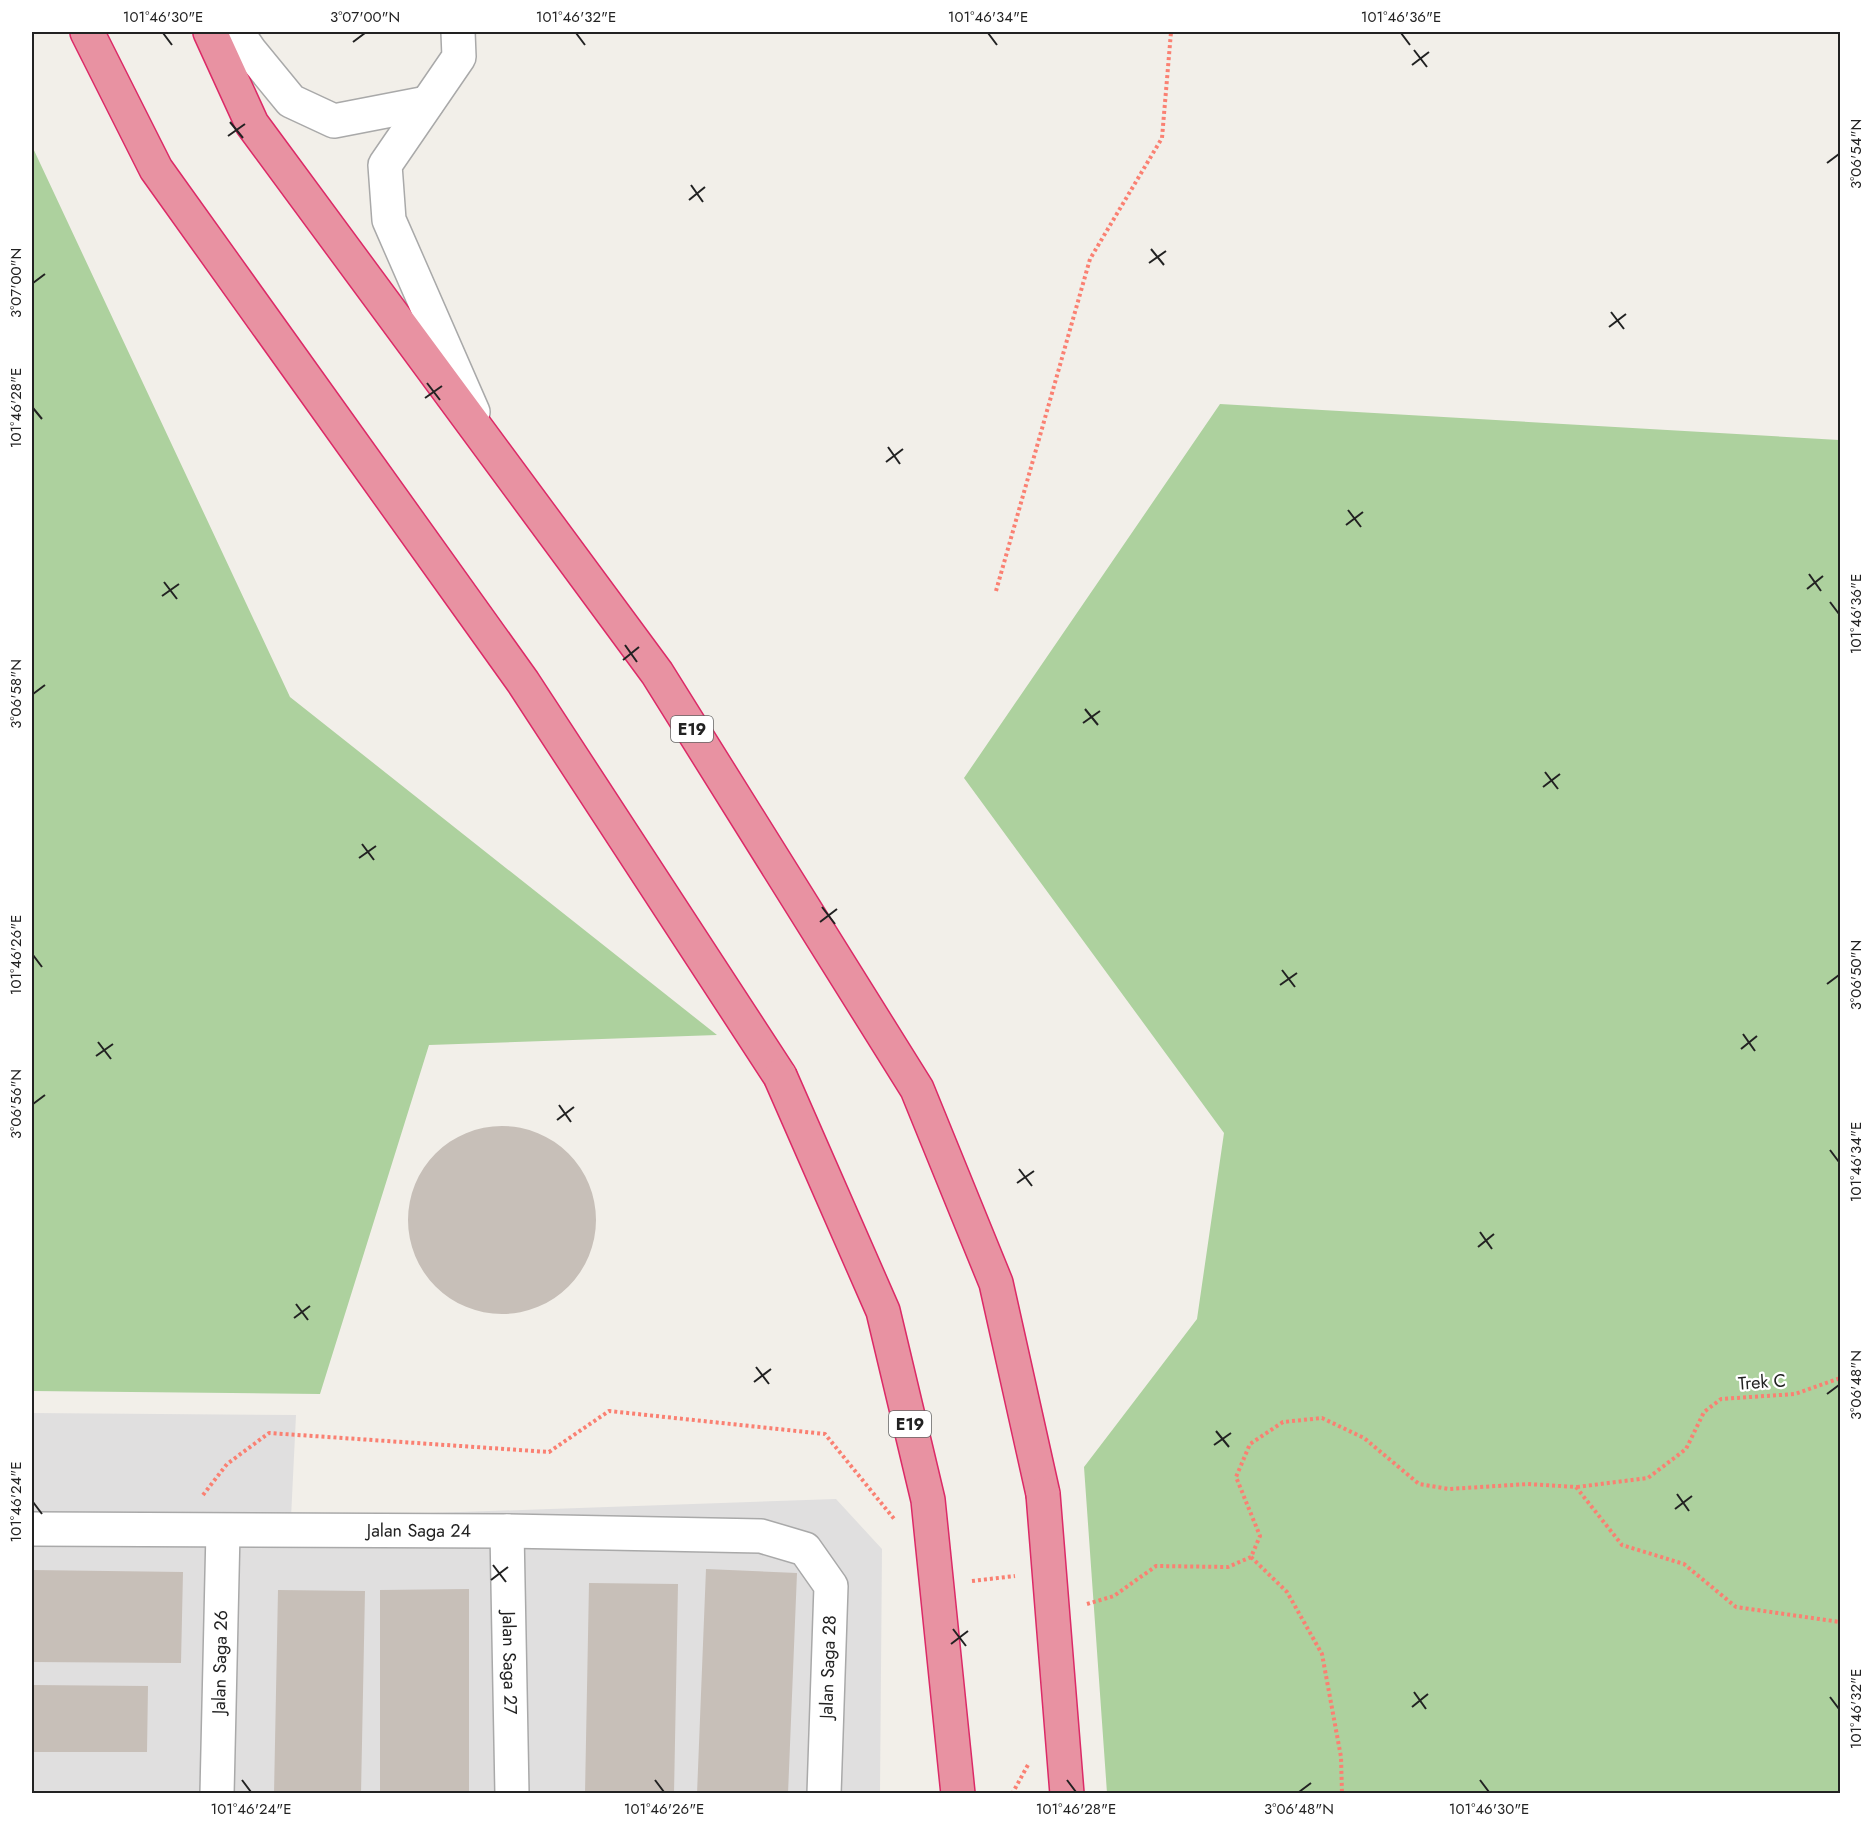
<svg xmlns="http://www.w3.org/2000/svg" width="1872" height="1825" font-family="Jost,sans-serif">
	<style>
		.residential { fill: #e0dfdf }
		.forest { fill: #add19e }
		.building { fill: #c7bfb8 }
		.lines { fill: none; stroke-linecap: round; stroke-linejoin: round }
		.minor-casing { stroke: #a9a9a9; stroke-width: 36 }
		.highway-casing { stroke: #dc2a67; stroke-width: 36 }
		.path { stroke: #fa8072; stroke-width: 4; stroke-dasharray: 3 3; stroke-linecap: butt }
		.minor { stroke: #fff; stroke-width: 33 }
		.highway { stroke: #e892a2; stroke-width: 33 }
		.highway-bridge-casing { stroke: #dc2a67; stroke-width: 36; stroke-linecap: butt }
		.highway-bridge { stroke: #e892a2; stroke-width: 33 }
		.ticks { fill: none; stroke: #222; stroke-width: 2 }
		.labels { text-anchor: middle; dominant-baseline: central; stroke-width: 4.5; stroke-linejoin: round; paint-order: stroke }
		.shield { fill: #fff; stroke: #646464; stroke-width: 1.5 }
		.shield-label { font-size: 16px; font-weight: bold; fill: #222 }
		.street-label { font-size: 18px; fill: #222; stroke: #fff }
		.neatline { fill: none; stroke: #222; stroke-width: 2 }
		.ticks-label { font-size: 15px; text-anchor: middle; fill: #222 }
	</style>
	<rect width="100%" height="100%" fill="#f2efe9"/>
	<path class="residential" d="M32 1413 296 1415 291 1518 836 1499 882 1549 880 1793 32 1794Z"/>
	<path class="forest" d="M32 146 290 697 717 1035 429 1045 320 1394 32 1391Z
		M1220 404 1839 440 1840 432V1793H1107L1084 1467 1197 1319 1224 1133 964 778Z"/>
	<path class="building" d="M408 1220a94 94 0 1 1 188 0a94 94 0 1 1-188 0Z
		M706 1569 797 1573 788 1794H697Z
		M32 1570 183 1572 181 1663 32 1662Z
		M589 1583 678 1584 674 1794H585Z
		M469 1589V1794H380V1590Z
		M278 1590 365 1591 361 1794H274Z
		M32 1685 148 1686 147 1752H32Z"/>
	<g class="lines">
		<defs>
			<g id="minor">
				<path d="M237 32 250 51 291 101 334 121 427 103"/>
				<path d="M458 32 459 57 385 165 389 220 473 412"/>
				<path id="s1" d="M32 1529 507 1531 761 1536 805 1549 831 1586 824 1794"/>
				<path id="s2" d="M507 1531 512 1794"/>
				<path id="s3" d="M217 1794 223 1531"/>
			</g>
			<path id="highway" d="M87 32 156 169 523 682 780 1076
				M210 32 252 124 657 673 917 1089 996 1283 1043 1494"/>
		</defs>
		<use href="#minor" class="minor-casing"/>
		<use href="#highway" class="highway-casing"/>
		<path class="path" d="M996 591 1090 259 1162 138 1171 32
			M1577 1487 1648 1478 1686 1449 1704 1412 1721 1399 1795 1394 1840 1378
			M203 1495 227 1464 269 1433 549 1452 609 1411 825 1434 895 1520
			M1251 1557 1287 1592 1322 1654 1341 1757 1342 1794
			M972 1581 1015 1576
			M1087 1604 1114 1596 1156 1566 1228 1567 1251 1557 1260 1536 1236 1477 1250 1444 1283 1422 1322 1418 1364 1438 1419 1484 1449 1489 1528 1484 1576 1487 1622 1545 1684 1564 1736 1607 1840 1622
			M1012 1794 1029 1763"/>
		<use href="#minor" class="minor"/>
		<use href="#highway" class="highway"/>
		<defs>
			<path id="highway-bridge" d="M780 1076 883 1311 928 1500 958 1794
				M1043 1494 1067 1794"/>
		</defs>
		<use href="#highway-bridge" class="highway-bridge-casing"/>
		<use href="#highway-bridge" class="highway-bridge"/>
	</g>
	<path class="ticks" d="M163 33 172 45M576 33 585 45M988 33 997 45M1401 33 1410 45M353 42 365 33M1414 50 1427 67M1412 65 1429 52M230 122 243 138M228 136 245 124M1827 163 1839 154M691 185 703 202M689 200 705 187M1151 249 1164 265M1149 263 1166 251M33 283 45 274M1611 312 1624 329M1609 327 1626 314M427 383 440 400M425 398 442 386M33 408 42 419M888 447 900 464M886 462 903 449M1348 510 1361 527M1346 525 1363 512M1809 574 1821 591M164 582 177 599M1807 589 1823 576M162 596 179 584M1830 602 1839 614M625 645 637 662M623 660 639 647M33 694 45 685M1085 709 1098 725M1083 723 1100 711M1545 772 1558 789M1543 787 1560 774M362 844 374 860M359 858 376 846M822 907 835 924M820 922 837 909M33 955 42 967M1282 970 1295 987M1827 984 1839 975M1280 985 1297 973M1743 1034 1755 1051M98 1042 111 1059M1741 1049 1757 1036M96 1056 113 1044M33 1104 45 1095M559 1105 571 1122M557 1120 574 1107M1830 1150 1839 1162M1019 1169 1032 1186M1017 1183 1034 1171M1480 1232 1492 1249M1478 1247 1494 1234M296 1304 308 1320M294 1318 310 1306M756 1367 769 1384M754 1382 771 1369M1827 1394 1839 1385M1216 1431 1229 1447M1214 1445 1231 1433M1677 1494 1689 1511M33 1502 42 1514M1675 1509 1692 1496M493 1565 506 1582M491 1580 508 1567M953 1629 966 1646M951 1644 968 1631M1414 1692 1426 1709M1830 1697 1839 1709M1412 1707 1428 1694M242 1780 251 1792M655 1780 664 1792M1067 1780 1076 1792M1480 1780 1489 1792M1299 1792 1311 1783"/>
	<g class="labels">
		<g class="shield">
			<rect x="671" y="716" width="42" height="26" rx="4.5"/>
			<rect x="889" y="1411" width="42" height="26" rx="4.5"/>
		</g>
		<g class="shield-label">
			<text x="692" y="729">E19</text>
			<text x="910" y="1424">E19</text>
		</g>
		<g class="street-label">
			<text transform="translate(1762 1382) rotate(-4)">Trek C</text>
			<text stroke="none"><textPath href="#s1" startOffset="387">Jalan Saga 24</textPath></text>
			<text stroke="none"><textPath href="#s3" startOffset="132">Jalan Saga 26</textPath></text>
			<text stroke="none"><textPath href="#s2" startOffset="132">Jalan Saga 27</textPath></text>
			<text transform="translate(828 1667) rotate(-88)">Jalan Saga 28</text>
		</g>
	</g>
	<rect width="1872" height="1825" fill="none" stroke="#ffffff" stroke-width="66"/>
	<rect x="33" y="33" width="1806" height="1759" class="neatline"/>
	<g class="ticks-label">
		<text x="163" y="22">101°46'30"E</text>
		<text x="365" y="22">3°07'00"N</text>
		<text x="576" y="22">101°46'32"E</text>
		<text x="988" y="22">101°46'34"E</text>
		<text x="1401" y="22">101°46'36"E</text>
		<text transform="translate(1856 154) rotate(-90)" y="5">3°06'54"N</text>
		<text transform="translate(16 283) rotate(-90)" y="5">3°07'00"N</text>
		<text transform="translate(16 408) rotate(-90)" y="5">101°46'28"E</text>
		<text transform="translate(1856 614) rotate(-90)" y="5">101°46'36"E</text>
		<text transform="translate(16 694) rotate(-90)" y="5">3°06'58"N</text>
		<text transform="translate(16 955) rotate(-90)" y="5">101°46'26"E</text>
		<text transform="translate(1856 975) rotate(-90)" y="5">3°06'50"N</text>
		<text transform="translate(16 1104) rotate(-90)" y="5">3°06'56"N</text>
		<text transform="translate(1856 1162) rotate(-90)" y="5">101°46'34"E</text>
		<text transform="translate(1856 1385) rotate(-90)" y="5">3°06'48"N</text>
		<text transform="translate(16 1502) rotate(-90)" y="5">101°46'24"E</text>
		<text transform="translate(1856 1709) rotate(-90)" y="5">101°46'32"E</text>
		<text x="251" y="1814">101°46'24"E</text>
		<text x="664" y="1814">101°46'26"E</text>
		<text x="1076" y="1814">101°46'28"E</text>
		<text x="1299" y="1814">3°06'48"N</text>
		<text x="1489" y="1814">101°46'30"E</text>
	</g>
</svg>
